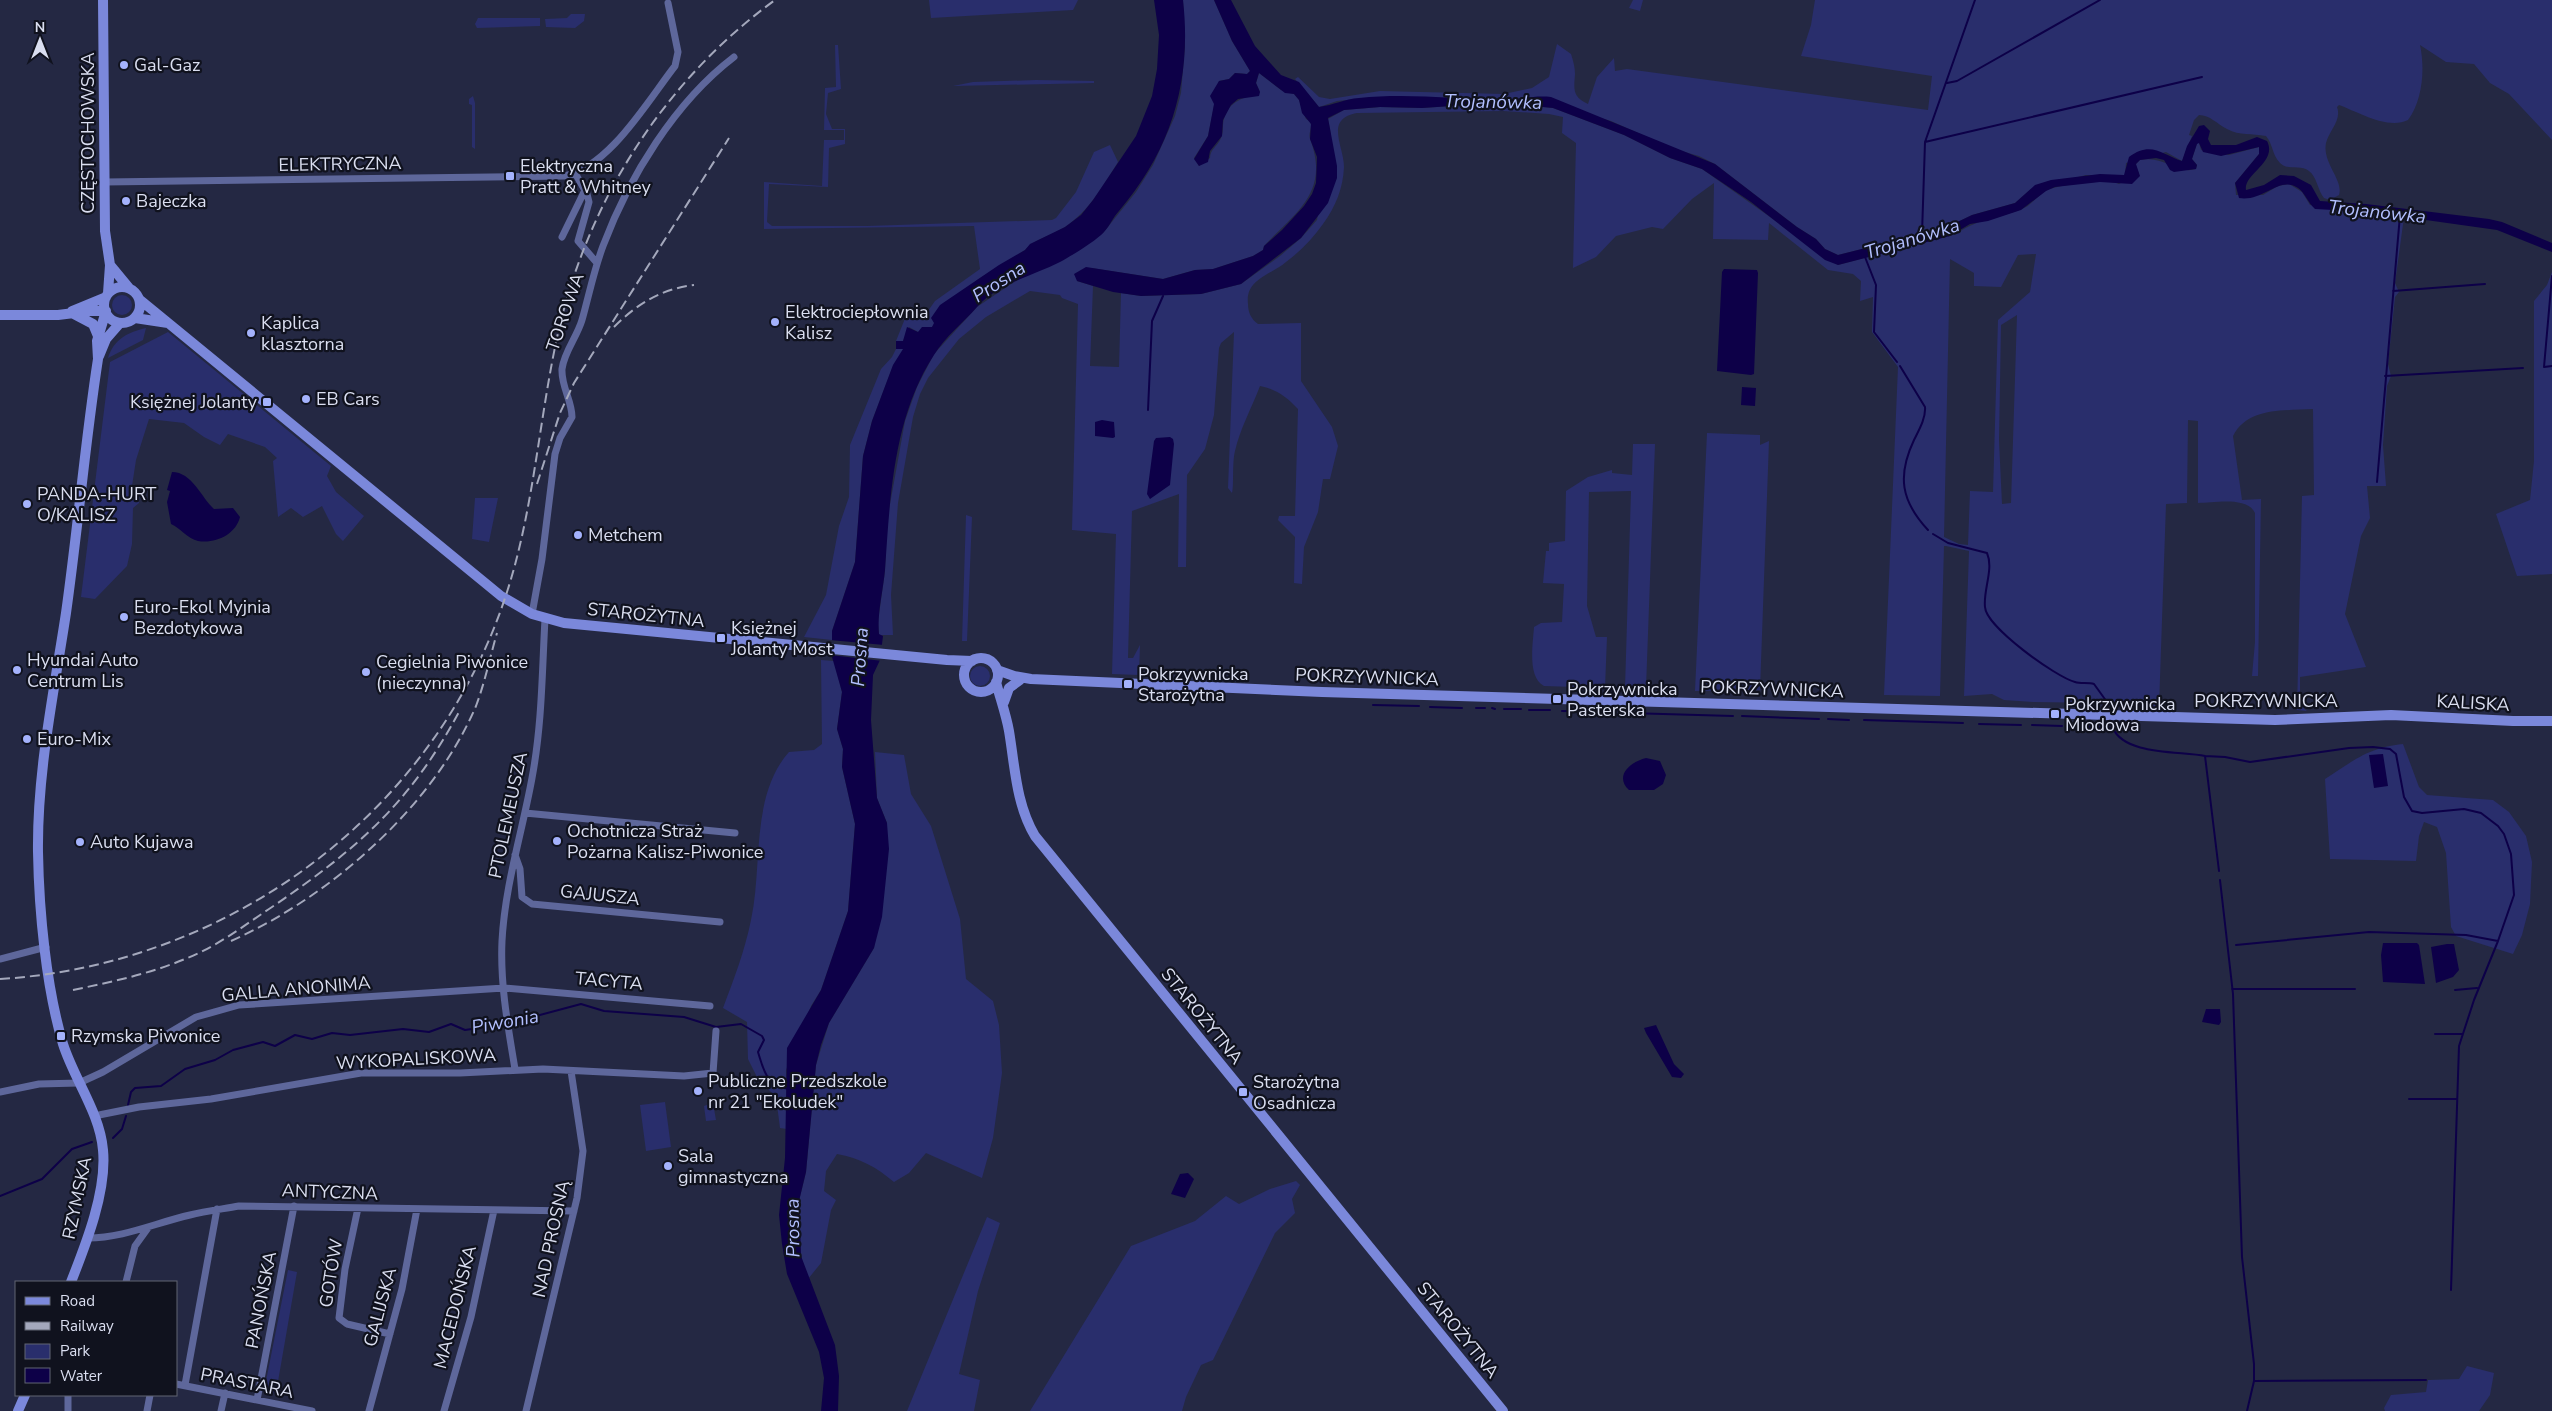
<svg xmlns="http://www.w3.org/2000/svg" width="2552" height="1411" font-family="'Nunito Sans',sans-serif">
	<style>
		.green { fill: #292e6c; fill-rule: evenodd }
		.water { fill: #0d0048 }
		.pier { fill: #242843 }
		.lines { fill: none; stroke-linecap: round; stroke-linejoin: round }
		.stream { stroke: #0d0048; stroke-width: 2 }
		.street { stroke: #5e679b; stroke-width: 7 }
		.secondary { stroke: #7b88db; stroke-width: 10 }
		.rail { stroke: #a4a8bc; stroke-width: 2; stroke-dasharray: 10 5; stroke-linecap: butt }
		.poi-dot { fill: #a4b2fc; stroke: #10121e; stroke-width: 2 }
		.labels { text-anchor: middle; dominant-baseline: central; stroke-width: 4.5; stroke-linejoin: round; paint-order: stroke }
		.poi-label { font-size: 18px; fill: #dadef0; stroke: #10121e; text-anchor: start }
		.street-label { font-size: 18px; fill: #dadef0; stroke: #10121e }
		.water-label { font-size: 19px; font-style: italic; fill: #b2bfff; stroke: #10121e }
	</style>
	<rect width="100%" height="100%" fill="#242843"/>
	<path class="green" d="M929 0H1078L1073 10 931 18Z
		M1183 0H1214L1232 41 1250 71 1247 74 1235 73 1229 79 1219 81 1208 136 1194 158 1199 166 1210 158C1210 149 1218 146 1221 138 1224 132 1222 125 1224 119 1229 100 1245 98 1260 92L1256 83 1259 73 1281 90 1294 94 1299 100 1306 119 1310 121C1313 127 1308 133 1310 139 1330 192 1297 211 1264 246L1263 250 1253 256 1213 269 1195 270 1163 279 1091 268 1077 281 1093 286 1090 366 1119 367 1121 293 1141 296 1201 294 1241 284 1280 256 1301 238 1317 220 1331 135 1328 119 1344 110 1380 107 1422 108 1466 105 1493 109 1533 106 1553 108 1624 135 1670 158 1702 169 1838 265 1958 233C1978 218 2003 218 2026 207 2033 203 2039 194 2047 190 2058 185 2108 178 2119 184L2139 173 2136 169V164L2140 160C2165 155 2177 175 2196 169L2197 165 2192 159 2197 143H2199L2201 150 2229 155 2259 147V154L2235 183 2236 195H2263L2278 186 2289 184 2302 192 2310 205 2404 217 2395 283 2399 292 2395 297 2388 364 2391 376 2387 386 2383 445 2386 486H2367L2370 518 2361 536 2345 614 2366 667 2300 677V705L2307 711 2297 710 2302 496 2314 495 2313 409C2284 411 2248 407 2233 436L2242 500 2261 499 2258 676H2252L2255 642V513C2247 496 2214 503 2198 503V421L2188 420 2187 503 2166 504 2159 707 2104 703 2033 702 2004 700 1992 694 1964 696 1969 551 1946 546H1944L1940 696 1884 695 1898 367 1872 332 1873 297 1860 301 1861 281 1853 274 1828 270 1769 223 1768 240 1713 239 1714 183 1692 199 1663 229 1652 227 1616 236 1596 257 1573 268 1576 143 1562 133 1563 117 1549 114 1503 111 1357 113C1324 119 1344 146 1344 167 1343 188 1336 206 1323 224 1313 238 1301 251 1286 262 1271 275 1245 279 1248 304 1248 312 1251 319 1258 324L1301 323V381L1332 427 1338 446 1330 479H1323L1318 512 1304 547 1302 584 1294 583 1295 537 1278 520 1279 516H1295L1298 409C1287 397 1276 389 1260 386 1252 407 1240 429 1235 451 1232 462 1234 487 1232 493L1228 488 1234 332 1221 343 1219 348 1214 415 1205 449 1187 475 1186 567H1178L1179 494 1132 511 1128 658H1133L1140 645 1139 675 1112 674 1116 534 1072 530 1078 304 1062 298 1060 295 1030 291 986 317 959 339 928 378 920 394 913 417 898 503 891 595 893 635H879L878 622 885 571 887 521 905 421 917 387 934 354 977 307 1011 284 1103 233 1136 192 1153 165 1175 116 1181 93 1185 46ZM2036 254 2030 292 1998 320 1993 492 1970 491 1968 545 1959 544 1944 537 1950 259 1974 273V286L2001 287 2018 255ZM2017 315 2011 503 2002 504 1999 441 2001 325Z
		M1633 0H1643L1640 11 1629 8Z
		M1815 0H2552V140L2509 94 2490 83 2474 64 2446 62 2420 45C2425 68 2423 100 2408 120 2388 130 2358 112 2339 105L2337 107C2342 120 2329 131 2326 143 2322 163 2344 180 2339 195L2330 200 2324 198C2318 191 2317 177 2309 171 2300 164 2288 171 2280 163 2272 155 2273 144 2266 136 2252 133 2240 136 2227 129 2217 124 2210 115 2199 115L2194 120 2189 135 2192 136 2182 161 2166 152 2126 163 2125 175H2086L2031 189 2015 203 1972 215 1945 228 1838 255 1825 249 1816 239 1797 227 1715 164 1699 156 1674 149 1611 121 1527 97 1508 100 1378 97 1337 101 1319 107 1295 79 1298 77 1319 97 1330 99 1380 91 1504 94 1532 88 1549 77 1557 44 1571 54C1573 60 1575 67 1575 74 1574 89 1572 97 1588 104L1597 77 1614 58 1615 71 1627 69 1928 110 1932 76 1801 56 1811 25Z
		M571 14H585L584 21 575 28 546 27 545 19 567 18Z
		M478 18H540V26L477 28 475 24Z
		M835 45H838L841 89 828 93 826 114 832 129H845V144L829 148 828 187 769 184 767 222 772 226H867L1052 220 1056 218 1076 192 1094 152 1110 145 1118 162C1103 186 1089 211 1065 227 1053 235 1034 239 1025 250L977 280 932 327 918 332 909 327 903 341H896L906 316 923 318 935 301 980 269 974 226 764 229V182L822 186 824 140H844V130H824L825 88 836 87Z
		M1036 80 1094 81V83L953 86 973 82Z
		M473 96 475 103V149L472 147V105L469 104V99Z
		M2552 272V574L2517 576 2496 514 2530 500 2534 461V301L2547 285Z
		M112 305a10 10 0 1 1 20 0a10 10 0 1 1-20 0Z
		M146 328 143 340 108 358C114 339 128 332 146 328Z
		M168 332 331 466 327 476 336 492 364 516 343 541 336 534 322 506 303 517 291 508 278 517 273 461 277 458 265 447 228 434 220 445 204 437 184 423 149 419 136 460 132 486 140 487 139 503 133 508 132 544 127 566 95 599 81 597 110 362Z
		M896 349H904L893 366 872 421 863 456 855 562 832 631V640L804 637 826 595 839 526 849 497 850 445 881 369 892 357Z
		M1707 433 1760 435V445L1769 441 1760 690 1695 691Z
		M1633 444H1655L1646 688H1625L1631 491 1589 492 1587 606 1596 637H1607L1605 688 1544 686C1527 677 1533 644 1534 627L1541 623 1562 622 1564 584 1543 583 1546 551H1549V543L1565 541 1566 491 1588 477 1612 470V473L1632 475Z
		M475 498H498L489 542 472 539Z
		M966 515 972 517 967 641H962Z
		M821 660 834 661 842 692 837 729 843 749 842 767 855 824 848 911 821 990 811 1006 786 1070 787 1129 780 1128 776 1097 758 1079 748 1059 747 1022 723 1008C734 979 745 950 751 920 763 866 750 796 789 752L814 750 822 744Z
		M970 676a10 10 0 1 1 20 0a10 10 0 1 1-20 0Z
		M2403 744 2419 787 2427 795 2493 800 2509 812 2526 836 2532 862 2530 904 2522 935 2513 954 2456 936 2451 927 2446 853 2437 827 2424 822 2419 836 2416 861 2330 859 2325 779C2355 760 2367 748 2403 744Z
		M875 752 904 755 911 794 931 826 960 919 966 979 993 1001 999 1025 1002 1073 993 1138 982 1178 926 1153 909 1173 894 1182C876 1167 860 1158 837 1154L826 1171 824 1191 836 1200 831 1210 821 1263 808 1279 801 1256 799 1201 806 1172 816 1065 829 1023 874 948 887 823 877 798Z
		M665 1102 671 1147 646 1151 640 1105Z
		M713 1103 716 1120 706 1121 704 1106Z
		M1296 1181 1300 1185 1292 1199 1295 1213 1275 1233 1213 1360 1201 1365 1186 1397 1182 1411H1030L1131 1246 1195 1221 1226 1196 1239 1204 1270 1189Z
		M987 1217 1000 1223 978 1291 959 1374 980 1380 974 1411H907Z
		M288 1270 297 1272 276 1393 264 1391Z
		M2467 1366 2494 1373 2490 1395 2479 1411H2385L2384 1408 2391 1395 2426 1392 2428 1380 2459 1379Z"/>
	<path class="water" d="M1154 0H1183C1192 80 1172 149 1119 211 1113 217 1110 226 1104 232 1096 241 1071 256 1060 262 1033 276 998 283 977 307 963 323 945 337 934 355 893 418 890 498 885 570 883 592 877 613 879 634L883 636 880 660 873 675 871 720 877 798 887 823 889 849 882 917 874 948 829 1023 821 1045 816 1065 806 1172 799 1201 801 1256 835 1345 839 1376 838 1411H821L824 1378 819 1352 787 1274 782 1244 779 1215 785 1158 787 1048 821 990 848 911 855 824 842 767 843 749 837 729 842 692 832 657V631L855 562 863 456 872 421 893 365 903 349H896V341H903L907 327 918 332 922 327H932L934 323 931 318 940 305 999 265 1025 250 1030 244 1065 227 1081 215 1093 200 1136 136 1152 96 1157 69 1159 35Z
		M1214 0H1231L1255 46 1281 75 1299 82 1319 107C1333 105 1345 99 1359 98 1407 93 1454 99 1501 100 1518 100 1534 95 1551 97L1715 164 1797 227 1816 239 1825 249 1838 255 1945 228 1972 215 2015 203 2035 185 2051 180 2100 174 2124 175 2129 157C2151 140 2163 155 2182 161L2187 146 2199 126 2204 125 2210 131 2208 139 2211 145H2236L2257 137 2267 141C2278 162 2243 174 2246 190L2264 185 2280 175 2294 176 2311 185 2320 201 2366 204 2489 219 2502 222 2552 243V252L2497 230 2369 212 2315 209C2308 203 2305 193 2298 188 2279 175 2264 202 2239 198L2235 183 2259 154V147L2221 156 2203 152 2199 143 2197 144 2192 159 2197 165 2196 169 2174 172 2170 170 2164 160 2156 158 2140 160 2136 164 2140 176 2132 184 2100 182 2055 187 2046 191 2021 210 1988 221 1970 224 1950 236 1838 265 1825 260 1751 202 1702 169 1670 158 1624 135 1553 108 1533 106 1493 109 1466 105 1422 108 1380 107 1344 110 1328 118 1337 166V178L1328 203 1301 238 1241 284 1201 294 1141 296 1113 292 1077 281 1074 274 1086 267 1163 279 1195 270 1213 269 1253 256 1263 250 1264 246 1282 230 1304 206 1312 194 1316 183 1317 157 1310 139 1311 124 1302 113 1299 100 1294 94 1285 93 1259 73 1256 83 1260 92 1259 96 1238 99 1231 105 1223 120 1222 136 1210 151 1208 162 1199 166 1194 159 1208 136 1214 104 1210 96 1219 81 1229 79 1235 73 1247 74 1250 71 1232 41Z
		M1724 269 1757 270 1758 273 1754 374 1751 375 1717 371 1722 272Z
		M1742 387 1756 388 1755 406 1741 405Z
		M1102 420 1114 422 1115 437 1113 438 1095 436V422Z
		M1170 437 1173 439 1174 444 1170 485 1150 499 1147 494 1154 441 1156 438Z
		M172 472C192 472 201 497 214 509L233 508 240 517C236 534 216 544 198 541 188 539 180 528 171 524L167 502 170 491 167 490Z
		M2383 754 2388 786 2374 788 2369 755Z
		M1646 758 1660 761 1666 775 1663 784 1654 790H1629C1614 776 1630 762 1646 758Z
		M2383 943H2417L2419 945 2425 984 2383 982 2381 955Z
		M2447 944H2454L2459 970 2453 977 2436 983 2431 947Z
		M2206 1009H2220L2221 1022 2219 1025 2202 1022Z
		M1656 1025 1674 1064 1684 1074 1681 1078 1672 1077 1646 1033 1644 1028Z
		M1188 1173 1194 1179 1185 1198 1171 1194 1180 1174Z"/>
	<path class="pier" d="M830 640 884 645 883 661 830 655Z"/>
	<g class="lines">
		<path class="stream" d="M1947 83 1957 81 2100 0
			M1925 142 2202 77
			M1922 234 1925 142 1975 0
			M1865 257 1876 285 1874 332 1897 362
			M2552 276 2544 367 2552 366
			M2393 291 2485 284
			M1900 366 1925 407C1926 418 1919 430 1914 440 1897 476 1901 501 1928 530
			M2385 376 2523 368
			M1148 410 1152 321 1163 296
			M2377 482 2400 215
			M1933 534 1948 543 1987 553C1994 569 1983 590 1985 607 1986 627 2056 677 2075 682 2081 684 2088 682 2094 684L2107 702
			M1373 705 1419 706
			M1430 707 1462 708
			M1476 708H1485
			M1492 708 1495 709
			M1504 709H1521
			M1529 710H1550
			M1562 711 1615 712
			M1628 713 1733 716
			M1742 716 1819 719
			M1828 719 1849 720
			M1864 720 1963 723
			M1979 724 2021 725
			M2032 725 2062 726
			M2080 727 2113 728C2124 755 2179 751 2205 756L2219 871
			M2205 756 2225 757 2250 762 2349 748 2373 747 2390 749 2396 754 2404 797 2412 811 2422 813 2464 809 2481 813 2498 826 2504 834 2511 854 2514 895 2498 941 2474 1000 2459 1046 2451 1290
			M2220 880 2233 994 2242 1257 2254 1364V1381L2247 1411
			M2236 945 2369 932 2466 935 2498 941
			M2232 989H2355
			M2455 990 2477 988
			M510 1023 581 1004 604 1011 684 1017 716 1027 741 1024 762 1036 764 1040 758 1052C764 1071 766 1086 790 1089
			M2435 1034H2462
			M2409 1099H2457
			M128 1105 131 1092 135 1088 161 1086 185 1069 215 1060 233 1050 263 1042 275 1046 295 1035 312 1039 332 1033 350 1035 403 1029 429 1032 451 1024 465 1030 505 1024
			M113 1138 122 1129 126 1116
			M0 1196 42 1179 72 1149 92 1142
			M2254 1381 2426 1380"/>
		<path class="street" d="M575 173 587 194 589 202 578 241 597 263
			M105 182 564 176C609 168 649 99 675 66L678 52 668 3
			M562 237 585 190
			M532 614 542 559 555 454 560 438 572 417C572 401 561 386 562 369 564 352 577 337 582 320 589 295 594 270 603 246 629 177 675 102 734 57
			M525 813 735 833
			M515 855 520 869 522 897 532 904 720 922
			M0 959 46 947
			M515 1069C508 1027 500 984 502 941 505 885 522 833 532 778 542 725 542 673 545 619
			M0 1092 39 1084 79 1083 103 1072 196 1017 239 1005 504 988 710 1006
			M94 1116 139 1107 211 1099 361 1073H460L543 1069 684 1076 713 1073 716 1031
			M358 1208 345 1269 339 1318 347 1324 390 1334
			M88 1238C123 1238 155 1223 190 1215 206 1211 223 1209 239 1206L574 1211
			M126 1282 135 1246 148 1228
			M176 1384 312 1411
			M185 1385 217 1209
			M257 1400 294 1206
			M68 1411V1395
			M147 1411 150 1395
			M221 1411 225 1393
			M369 1411 402 1289 417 1209
			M444 1411 471 1317 494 1210
			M526 1411 577 1198 583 1151 571 1071"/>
		<path class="secondary" d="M103 0 105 231 110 265 108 293
			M110 265 129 288
			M104 305a18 18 0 1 1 36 0a18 18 0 1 1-36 0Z
			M139 299 501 596 532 614 564 623 947 660 972 661
			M72 311 106 297
			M74 314 93 324 98 336
			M0 315H58L90 311H106
			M135 318 168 323
			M99 356 106 339 120 323
			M964 675a17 17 0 1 1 34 0a17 17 0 1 1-34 0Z
			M997 670 1014 676 1031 679 1322 692 2275 720 2391 715 2513 721H2552
			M996 682C1000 698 1006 714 1009 731 1015 767 1016 804 1035 836L1503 1411
			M1004 702 1009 688 1020 680
			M71 1282C86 1244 107 1191 103 1150 100 1113 74 1079 63 1044 46 987 39 911 38 852 37 772 54 692 66 613 78 528 85 443 98 359L97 341 106 311
			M18 1411 25 1395"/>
		<path class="rail" d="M614 327C637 304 661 289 694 285
			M537 484 560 413 574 383 729 138
			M231 941C330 897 433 807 476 706 485 682 490 657 497 633
			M0 979C229 965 436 813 507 592 534 508 539 419 558 333 588 200 665 80 775 0
			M73 990C111 982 149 974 185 959 216 947 242 927 269 909 356 850 410 804 460 710"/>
	</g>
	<g class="poi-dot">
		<circle cx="124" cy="65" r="5"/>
		<rect x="505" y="171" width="10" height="10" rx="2.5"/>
		<circle cx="126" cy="201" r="5"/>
		<circle cx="775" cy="322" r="5"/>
		<circle cx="251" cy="333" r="5"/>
		<circle cx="306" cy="399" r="5"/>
		<rect x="262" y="397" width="10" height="10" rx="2.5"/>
		<circle cx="27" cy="504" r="5"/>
		<circle cx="578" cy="535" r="5"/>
		<circle cx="124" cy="617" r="5"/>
		<rect x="716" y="633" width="10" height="10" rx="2.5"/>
		<circle cx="17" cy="670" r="5"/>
		<circle cx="366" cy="672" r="5"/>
		<rect x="1123" y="679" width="10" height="10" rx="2.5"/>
		<rect x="1552" y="694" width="10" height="10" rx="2.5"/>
		<rect x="2050" y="709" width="10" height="10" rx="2.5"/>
		<circle cx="27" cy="739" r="5"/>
		<circle cx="557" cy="841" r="5"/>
		<circle cx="80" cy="842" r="5"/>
		<rect x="56" y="1031" width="10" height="10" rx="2.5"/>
		<circle cx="698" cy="1091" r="5"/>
		<rect x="1238" y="1087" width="10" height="10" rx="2.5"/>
		<circle cx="668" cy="1166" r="5"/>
	</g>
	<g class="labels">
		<g class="poi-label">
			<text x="134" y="65">Gal-Gaz</text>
			<text x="520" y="166">Elektryczna<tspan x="520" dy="21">Pratt &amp; Whitney</tspan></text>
			<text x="136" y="201">Bajeczka</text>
			<text x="785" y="312">Elektrociepłownia<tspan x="785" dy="21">Kalisz</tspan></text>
			<text x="261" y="323">Kaplica<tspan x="261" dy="21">klasztorna</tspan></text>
			<text x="316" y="399">EB Cars</text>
			<text x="257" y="402" text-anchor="end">Księżnej Jolanty</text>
			<text x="37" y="494">PANDA-HURT<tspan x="37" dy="21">O/KALISZ</tspan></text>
			<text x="588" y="535">Metchem</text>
			<text x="134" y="607">Euro-Ekol Myjnia<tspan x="134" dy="21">Bezdotykowa</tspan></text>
			<text x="731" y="628">Księżnej<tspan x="731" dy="21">Jolanty Most</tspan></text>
			<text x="27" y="660">Hyundai Auto<tspan x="27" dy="21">Centrum Lis</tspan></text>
			<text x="376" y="662">Cegielnia Piwonice<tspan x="376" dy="21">(nieczynna)</tspan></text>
			<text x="1138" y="674">Pokrzywnicka<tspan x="1138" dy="21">Starożytna</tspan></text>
			<text x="1567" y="689">Pokrzywnicka<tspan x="1567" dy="21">Pasterska</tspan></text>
			<text x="2065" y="704">Pokrzywnicka<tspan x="2065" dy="21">Miodowa</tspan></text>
			<text x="37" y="739">Euro-Mix</text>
			<text x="567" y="831">Ochotnicza Straż<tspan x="567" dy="21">Pożarna Kalisz-Piwonice</tspan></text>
			<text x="90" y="842">Auto Kujawa</text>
			<text x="71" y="1036">Rzymska Piwonice</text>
			<text x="708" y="1081">Publiczne Przedszkole<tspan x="708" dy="21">nr 21 "Ekoludek"</tspan></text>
			<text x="1253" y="1082">Starożytna<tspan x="1253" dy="21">Osadnicza</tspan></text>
			<text x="678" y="1156">Sala<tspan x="678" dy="21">gimnastyczna</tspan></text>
		</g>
		<g class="street-label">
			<text transform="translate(88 133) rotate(-90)">CZĘSTOCHOWSKA</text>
			<text transform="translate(340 164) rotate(-1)">ELEKTRYCZNA</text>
			<text transform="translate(565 312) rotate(-71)">TOROWA</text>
			<text transform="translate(646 615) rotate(6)">STAROŻYTNA</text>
			<text transform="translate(1367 677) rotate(2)">POKRZYWNICKA</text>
			<text transform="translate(1772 689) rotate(2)">POKRZYWNICKA</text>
			<text x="2266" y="701">POKRZYWNICKA</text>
			<text transform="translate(2473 703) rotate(3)">KALISKA</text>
			<text transform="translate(508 815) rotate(-78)">PTOLEMEUSZA</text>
			<text transform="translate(600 895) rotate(6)">GAJUSZA</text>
			<text transform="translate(609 981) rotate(5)">TACYTA</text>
			<text transform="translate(296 989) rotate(-5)">GALLA ANONIMA</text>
			<text transform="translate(1202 1016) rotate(51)">STAROŻYTNA</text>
			<text transform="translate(416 1059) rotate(-3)">WYKOPALISKOWA</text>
			<text transform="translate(330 1192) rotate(2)">ANTYCZNA</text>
			<text transform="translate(77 1198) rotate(-78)">RZYMSKA</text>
			<text transform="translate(551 1239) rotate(-78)">NAD PROSNĄ</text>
			<text transform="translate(331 1273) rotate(-81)">GOTÓW</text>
			<text transform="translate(261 1300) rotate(-79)">PANOŃSKA</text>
			<text transform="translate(380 1307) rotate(-75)">GALIJSKA</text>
			<text transform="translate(455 1307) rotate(-76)">MACEDOŃSKA</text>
			<text transform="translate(1458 1330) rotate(51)">STAROŻYTNA</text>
			<text transform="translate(247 1383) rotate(11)">PRASTARA</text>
		</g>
		<g class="water-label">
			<text transform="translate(1493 102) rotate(1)">Trojanówka</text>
			<text transform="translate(2377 212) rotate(6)">Trojanówka</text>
			<text transform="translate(1912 239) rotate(-17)">Trojanówka</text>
			<text transform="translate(999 282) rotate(-33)">Prosna</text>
			<text transform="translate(860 657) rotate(-86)">Prosna</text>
			<text transform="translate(505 1022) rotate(-10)">Piwonia</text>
			<text transform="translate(793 1228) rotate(-91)">Prosna</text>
		</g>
	</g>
	<rect x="15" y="1281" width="162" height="115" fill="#10121e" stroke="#616472"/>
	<rect x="25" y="1297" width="25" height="8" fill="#7b88db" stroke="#616472"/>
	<text x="60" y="1306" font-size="15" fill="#dadef0">Road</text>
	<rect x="25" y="1322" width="25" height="8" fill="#a4a8bc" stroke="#616472"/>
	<text x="60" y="1331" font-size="15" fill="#dadef0">Railway</text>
	<rect x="25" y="1344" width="25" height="15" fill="#292e6c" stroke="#616472"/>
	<text x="60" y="1356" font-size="15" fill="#dadef0">Park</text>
	<rect x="25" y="1368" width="25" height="15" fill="#0d0048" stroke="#616472"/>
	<text x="60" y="1381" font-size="15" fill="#dadef0">Water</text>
	<g transform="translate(40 40)" stroke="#10121e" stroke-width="4" paint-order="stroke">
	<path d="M0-4L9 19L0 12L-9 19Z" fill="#dadef0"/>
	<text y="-8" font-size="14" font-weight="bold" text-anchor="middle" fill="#dadef0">N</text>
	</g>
</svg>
